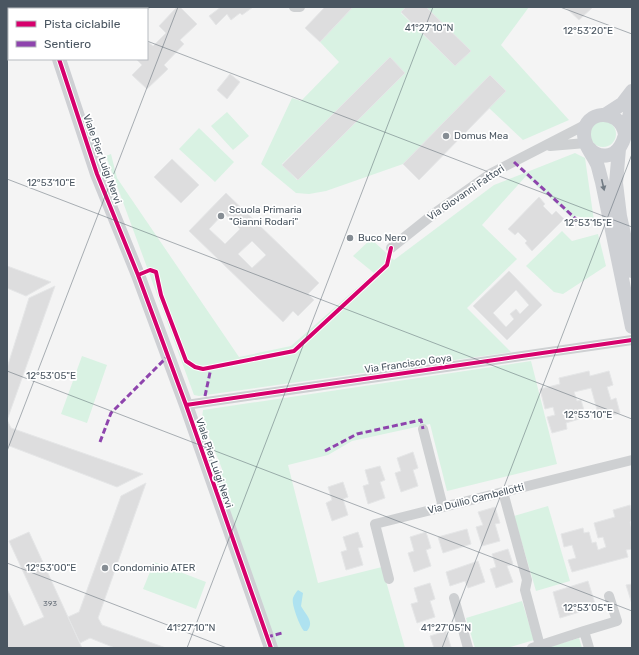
<svg xmlns="http://www.w3.org/2000/svg" width="639" height="655" font-family="Rubik,sans-serif">
	<style>
		.green { fill: #d9f2e3; fill-rule: evenodd }
		.water { fill: #aee2f0 }
		.building { fill: #ddddde; stroke: #e5e6e7; fill-rule: evenodd }
		.lines { fill: none; stroke-linecap: round; stroke-linejoin: round }
		.street { stroke: #ced0d2; stroke-width: 10 }
		.secondary { stroke: #ced0d4; stroke-width: 14 }
		.quiet { stroke: #8e44ad; stroke-width: 3; stroke-dasharray: 6 3; stroke-linecap: butt }
		.cycleway-casing { stroke: #fff; stroke-width: 6 }
		.cycleway { stroke: #d6006c; stroke-width: 4 }
		.oneway { fill: #727b84 }
		.ticks { fill: none; stroke: #4a5661; stroke-width: 1; stroke-opacity: 0.45 }
		.poi-dot { fill: #868d94; stroke: #fff; stroke-width: 1.5 }
		.labels { text-anchor: middle; dominant-baseline: central; stroke-width: 3.5; stroke-linejoin: round; paint-order: stroke }
		.number-label { font-size: 8px; fill: #707881 }
		.poi-label { font-size: 10px; fill: #4a5661; stroke: #fff; text-anchor: start }
		.street-label { font-size: 10px; fill: #4a5661; stroke: #fff }
		.ticks-label { font-size: 10px; text-anchor: middle; fill: #4a5661; stroke: #fff; stroke-width: 3.5; stroke-linejoin: round; paint-order: stroke }
	</style>
	<rect width="100%" height="100%" fill="#f4f4f4"/>
	<path class="green" d="M353 7H406L401 13 455 66 470 51 426 7H529L501 45 569 120 523 140 489 108 506 91 490 75 403 164 326 191 309 194 296 193 261 164 292 98 301 101 339 62 320 42ZM390 58 405 73 297 180 282 164Z
		M227 112 249 136 233 150 211 126Z
		M590 134a13 13 0 1 1 26 0a13 13 0 1 1-26 0Z
		M199 128 234 162 215 182 179 149Z
		M575 153 585 158 594 221 577 216 573 219 526 176 482 225 517 259 467 308 511 352 199 396 194 395 106 156 111 154 117 178 239 357 291 346 374 273 353 256 371 239 394 260 494 185Z
		M562 231 572 241 598 234 606 266 563 294 554 292 526 266Z
		M82 356 107 365 87 423 61 414Z
		M531 361 557 464 447 491 430 424 352 441 328 455 288 465 318 583 382 567 405 648H274L218 488 222 469 202 418 203 410Z
		M548 506 570 581 536 591 514 516Z
		M154 562 206 582 196 609 143 589Z
		M522 601 534 640 507 648H475L466 618Z
		M579 638 582 648H546Z"/>
	<path class="water" d="M298 590 303 593 301 606C306 615 315 622 307 631H304C300 627 291 604 293 598 294 595 296 592 298 590Z"/>
	<path class="building" d="M122 7H151L147 11V9H120Z
		M177 7H180L197 24 180 40 184 44 164 65 168 69 147 89 132 75 142 65 136 59H147V41L153 46 166 33 159 26Z
		M221 7H253L242 15 240 13 231 20 227 14 216 25 209 16Z
		M325 7H353L320 42 305 28Z
		M406 7H426L471 51 455 66 401 12Z
		M565 7H593L579 20Z
		M390 57 405 73 298 180 282 165Z
		M230 74 240 82 227 99 217 90Z
		M490 75 506 91 419 180 403 164Z
		M172 159 199 185 181 203 154 177Z
		M226 193 319 283 308 294 314 300 298 316 293 311 283 322 189 231ZM224 213 240 229 225 244 209 229ZM252 241 266 255 252 268 238 254Z
		M539 197 545 204 543 206 552 215 556 211 564 219 532 251 525 243 527 241 518 232 515 235 508 229Z
		M7 266 51 282 26 296 7 288Z
		M509 271 542 305 507 340 473 306ZM516 290 529 305 520 314 516 309 510 314 514 319 506 327 493 313Z
		M55 286 7 420 11 428 143 474 117 487 7 445V368L29 298Z
		M589 371 590 376 609 371 613 385 607 387 611 400 616 398 620 413 606 417 604 411 598 413 591 388 574 392 577 401 581 400 586 417 566 423 567 429 552 433 547 417 555 415 553 407 545 409 540 389 560 384 559 378Z
		M413 452 418 468 413 470 418 486 401 492 395 473 401 471 397 458Z
		M380 466 385 480 380 482 385 498 368 504 363 486 369 484 365 470Z
		M343 482 348 497 343 499 348 515 332 521 326 503 332 500 328 487Z
		M146 483 98 618 102 625 166 648H115L90 638 80 643 68 617 79 612 121 496Z
		M630 505 632 513V521L630 522 632 530V549L626 550 628 557 572 572 568 560 576 558 572 545 564 547 561 534 583 528 584 533 589 532 592 543 596 542 598 550 606 547 603 537 598 538 594 523 615 517 613 510Z
		M495 507 500 523 495 524 500 541 482 546 476 527 483 525 478 512Z
		M467 529 471 544 443 553 438 537Z
		M29 532 68 617 82 648H7V589L24 626 44 617 9 541Z
		M358 532 363 547 358 548 363 565 346 570 341 552 347 550 343 537Z
		M426 532 431 548 426 550 431 566 414 572 408 553 414 551 410 537Z
		M508 549 513 564 507 566 513 582 496 588 490 569 496 567 492 554Z
		M478 561 485 582 468 588 465 581 450 586 446 572Z
		M588 581 596 607 560 618 553 592Z
		M430 583 435 599 430 601 435 617 417 623 411 604 418 602 414 588Z
		M632 584V604L626 585Z
		M446 631 451 647 434 648 430 636Z"/>
	<g class="lines">
		<path class="street" d="M294 7H300
			M550 146 586 143
			M391 248 436 212 490 174 587 124
			M186 405 632 340
			M423 429 443 507
			M503 492 527 580 525 590 540 646
			M389 579 375 524 632 460
			M454 598 468 648
			M584 631 617 621 609 596
			M532 648 584 631 589 648"/>
		<path class="secondary" d="M40 7V9
			M59 59 97 174 138 275 186 405 271 648
			M605 115 622 104 632 91
			M625 134C620 107 583 110 584 135 584 145 593 155 597 164 599 169 600 176 602 182L632 327
			M589 148C594 154 601 157 609 155 627 151 627 120 632 104
			M619 149 616 183 620 216 632 271"/>
		<path class="quiet" d="M514 162 576 219 574 225
			M205 396 211 368
			M100 442 111 413 168 356
			M325 451 357 434 421 420 423 429
			M267 637 282 633"/>
		<defs>
			<path id="cycleway" d="M59 59 97 174 138 275 186 405 271 648
				M138 275 150 270 156 272 161 295 186 361 195 367 203 369 294 351 387 265 391 248
				M186 405 632 340"/>
		</defs>
		<use href="#cycleway" class="cycleway-casing"/>
		<use href="#cycleway" class="cycleway"/>
	</g>
	<defs><path id="oneway-solid" d="M-6-.8H1V-3.2L6.5 0L1 3.2V.8H-6Z"/></defs>
	<use class="oneway" href="#oneway-solid" transform="translate(603 185) rotate(77)"/>
	<path class="ticks" d="M60 7 65 9M560 7 632 34M147 41 632 227M7 179 632 419M7 371 632 611M7 451 178 7M7 563 227 648M187 648 433 7M442 648 632 154"/>
	<g class="poi-dot">
		<circle cx="446" cy="136" r="4"/>
		<circle cx="221" cy="216" r="4"/>
		<circle cx="350" cy="238" r="4"/>
		<circle cx="105" cy="568" r="4"/>
	</g>
	<g class="labels">
		<g class="number-label">
			<text x="50" y="603">393</text>
		</g>
		<g class="poi-label">
			<text x="454" y="136">Domus Mea</text>
			<text x="229" y="210">Scuola Primaria<tspan x="229" dy="12">"Gianni Rodari"</tspan></text>
			<text x="358" y="238">Buco Nero</text>
			<text x="113" y="568">Condominio ATER</text>
		</g>
		<g class="street-label">
			<text transform="translate(102 159) rotate(70)">Viale Pier Luigi Nervi</text>
			<text transform="translate(466 193) rotate(-34)">Via Giovanni Fattori</text>
			<text transform="translate(408 364) rotate(-8)">Via Francisco Goya</text>
			<text transform="translate(214 463) rotate(71)">Viale Pier Luigi Nervi</text>
			<text transform="translate(476 499) rotate(-14)">Via Duilio Cambellotti</text>
		</g>
	</g>
	<g class="ticks-label">
		<text x="429" y="31">41°27'10"N</text>
		<text x="588" y="34">12°53'20"E</text>
		<text x="51" y="186">12°53'10"E</text>
		<text x="588" y="226">12°53'15"E</text>
		<text x="51" y="379">12°53'05"E</text>
		<text x="588" y="418">12°53'10"E</text>
		<text x="51" y="571">12°53'00"E</text>
		<text x="588" y="611">12°53'05"E</text>
		<text x="191" y="631">41°27'10"N</text>
		<text x="446" y="631">41°27'05"N</text>
	</g>
	<rect width="639" height="655" fill="none" stroke="#4a5661" stroke-width="16"/>
	<rect x="8" y="8" width="140" height="52" fill="#ffffff" stroke="#b7bbc0"/>
	<rect x="16" y="21" width="20" height="6" fill="#d6006c" stroke="#b7bbc0"/>
	<text x="44" y="28" font-size="12" fill="#4a5661">Pista ciclabile</text>
	<rect x="16" y="41" width="20" height="6" fill="#8e44ad" stroke="#b7bbc0"/>
	<text x="44" y="48" font-size="12" fill="#4a5661">Sentiero</text>
</svg>
